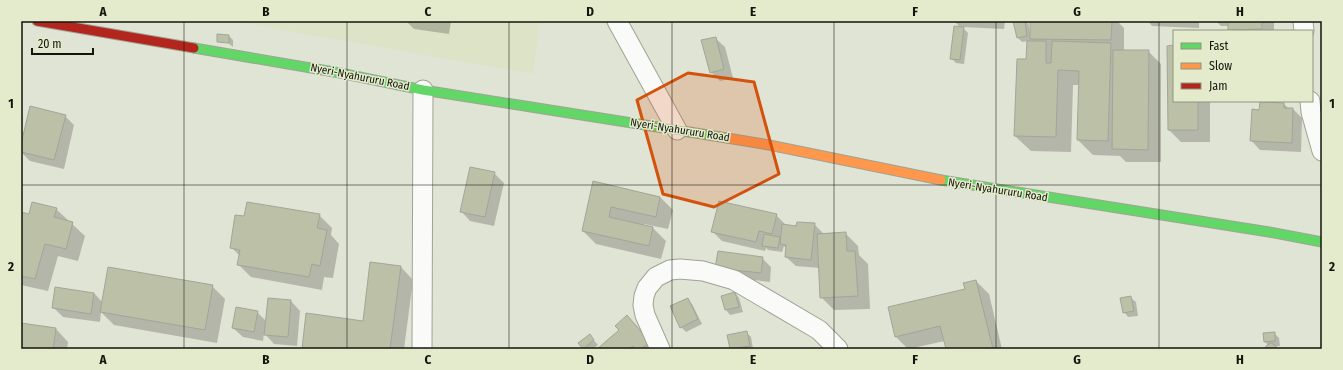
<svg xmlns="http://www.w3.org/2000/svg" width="1343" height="370" font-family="'Fira Sans Condensed',sans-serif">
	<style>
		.built { fill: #dde3c7 }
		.shadow { fill: #0003 }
		.building { fill: #bbc0a7; stroke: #a2a599 }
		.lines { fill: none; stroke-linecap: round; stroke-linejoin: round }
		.street-casing { stroke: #9fa396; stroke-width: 21 }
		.fast-casing { stroke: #9fa396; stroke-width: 11 }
		.slow-casing { stroke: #9fa396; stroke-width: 11 }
		.jam-casing { stroke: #9fa396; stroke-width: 11 }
		.street { stroke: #fafbf9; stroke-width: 19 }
		.fast { stroke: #63d668; stroke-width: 9 }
		.slow { stroke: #ff974d; stroke-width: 9 }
		.jam { stroke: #b3261e; stroke-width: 9 }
		.marked { fill: #d3520c; fill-opacity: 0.2; stroke: #d3520c; stroke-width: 3; stroke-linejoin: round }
		.grid { fill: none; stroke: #13150b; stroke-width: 1; stroke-opacity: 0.55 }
		.labels { text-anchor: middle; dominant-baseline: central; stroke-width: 3; stroke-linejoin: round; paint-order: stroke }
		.street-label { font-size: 11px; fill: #13150b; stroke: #e4ebcd }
		.neatline { fill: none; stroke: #13150b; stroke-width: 1.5 }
		.grid-label { font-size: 13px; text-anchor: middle; font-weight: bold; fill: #13150b }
	</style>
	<rect width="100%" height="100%" fill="#e0e4d4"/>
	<path class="built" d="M233 21H540L533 74Z"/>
	<path class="shadow" d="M406 21H451L449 34 414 29Z
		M954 21H1005L1004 29 962 27 968 33 964 64 956 63 951 58 961 28Z
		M1014 21H1028L1030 33 1031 21H1117L1124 28V51H1148L1161 64V162H1126L1120 156 1093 155 1078 140 1079 85H1073L1071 152 1031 151 1015 136 1017 60 1027 61 1028 41 1022 42 1018 38Z
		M1148 21H1199V28L1152 26Z
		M1216 21H1274V31H1231L1229 30V26H1221Z
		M218 35 229 36 233 40V47Z
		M715 38 725 47 733 78 720 81 711 72Z
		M1174 46V101H1210V142H1181L1169 130Z
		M1284 104 1289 109H1293L1302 118 1301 152 1260 150 1251 140 1260 111Z
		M21 114 23 116 21 135Z
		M65 116 74 125 64 169 30 161 21 152V149Z
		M494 173 504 183 494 226 470 221 461 211Z
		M594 182 660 197 673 210 668 229 644 224V226L653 228 666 241 661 259 596 244 583 231Z
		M56 209 85 236 78 261 58 256 48 291 21 285V218Z
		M319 215 332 228 331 235 339 244 333 278 324 277 322 290 251 277 238 264 240 256 231 247 245 217Z
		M776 215 785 224V226L797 227 814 224 824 234 845 233 858 246 859 255 868 264 870 309 834 310 821 297 820 268 796 266 786 257 787 250 784 246 782 252 768 250 766 248 765 251 722 241 713 232Z
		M762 258 771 267 770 282 726 277 717 268Z
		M401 267 413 280 404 349H303L364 322Z
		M976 281 989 294 1002 349H947L945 341 908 349 896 337 966 290Z
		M212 286 225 299 217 343 114 325 101 312 100 322 63 317 53 307 94 293 103 303Z
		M735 293 739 298 743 312 730 315 726 310 722 297Z
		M1131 298 1136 302 1138 316 1128 317 1124 312Z
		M688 300 692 304 702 324 686 332 681 327Z
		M291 301 300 311 297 346 274 344 264 333 263 341 243 337 233 328 257 312 266 321Z
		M627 316 636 325 656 349H599L620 330Z
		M21 324 56 329 68 342 67 349H21Z
		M746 332 751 337 753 349H731L728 336Z
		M1274 333 1279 338 1280 346H1275L1278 349H1266L1268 345 1264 341Z
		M590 336 598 345 593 349H584L580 344Z"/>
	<path class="building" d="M1013 21H1025L1027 36 1017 38Z
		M1030 21H1112L1111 40 1030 39Z
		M1228 21H1262V29L1228 30Z
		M954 26 964 27 960 60 950 59Z
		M217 34 229 35V43L217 42Z
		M716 37 724 69 710 73 701 40Z
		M1027 41H1046V63H1051L1052 41 1111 43 1108 141 1077 140 1079 71 1058 70 1056 137 1014 136 1017 59H1026Z
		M1174 45V101H1198V130H1168L1167 46Z
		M1113 50H1149L1148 150 1112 149Z
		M1260 102 1284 103V108H1293L1292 143 1250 141 1252 109 1259 110Z
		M30 106 66 115 54 160 21 152V144Z
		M470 167 495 172 485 217 460 212Z
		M593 181 660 197 656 217 611 207 609 217 653 227 649 246 582 231Z
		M719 201 777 214 772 234 759 231 756 242 711 232Z
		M32 202 57 208 54 217 73 222 66 249 45 244 35 279 21 276V212L29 214Z
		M247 202 320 214 317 228 327 230 320 266 312 264 309 277 237 265 240 250 230 248 235 215 244 216Z
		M797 222 815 223 811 260 785 257 786 245 780 244 782 224 796 226Z
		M846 232 847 251H855L858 296 820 298 817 234Z
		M764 234 780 237 778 248 762 246Z
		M718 251 763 257 761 273 715 268Z
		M370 262 401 266 390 349H302L306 313 363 321Z
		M108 267 213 285 205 330 100 312Z
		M976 280 993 349H946L940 326 895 337 888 307 965 289 963 283Z
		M55 287 94 293 91 314 52 308Z
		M735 292 739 307 725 310 721 296Z
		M1131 296 1134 311 1123 313 1120 298Z
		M268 298 291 300 288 337 264 335Z
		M688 298 698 319 680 328 670 306Z
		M236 307 258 311 254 332 232 328Z
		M627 315 650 342 641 349H636L633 346 629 349H597L619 330 615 326Z
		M21 323 56 328 53 349H21Z
		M747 331 750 346 730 349 727 335Z
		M1275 332V341L1264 342 1263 333Z
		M590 334 594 340 583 349 578 343Z
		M1271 343 1275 345 1278 349H1264L1267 345Z"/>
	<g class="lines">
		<defs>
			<path id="street" d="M617 21 677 130
				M1303 21 1304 31
				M1310 101 1311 112 1322 151
				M422 349 423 90
				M660 349 645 315 643 305 644 296 647 288 656 277 670 270 680 269 703 271 734 280 819 330 838 349"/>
			<path id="fast" d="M194 48 340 73 423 90 727 138
				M941 180 1269 232 1322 242"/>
			<path id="slow" d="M727 138 769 145 941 180"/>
			<path id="jam" d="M37 21 194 48"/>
		</defs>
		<use href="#street" class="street-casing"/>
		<use href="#fast" class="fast-casing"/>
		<use href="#slow" class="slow-casing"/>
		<use href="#jam" class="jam-casing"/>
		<use href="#street" class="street"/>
		<use href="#fast" class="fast"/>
		<use href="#slow" class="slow"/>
		<use href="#jam" class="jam"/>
	</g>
	<path class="marked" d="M688 73 754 82 779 174 714 207 663 194 637 100Z"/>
	<path class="grid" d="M184 21V349M347 21V349M509 21V349M672 21V349M834 21V349M996 21V349M1159 21V349M21 185H1322"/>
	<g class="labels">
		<g class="street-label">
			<text transform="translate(360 77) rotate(11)">Nyeri-Nyahururu Road</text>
			<text transform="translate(680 130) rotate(9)">Nyeri-Nyahururu Road</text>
			<text transform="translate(998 190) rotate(9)">Nyeri-Nyahururu Road</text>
		</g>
	</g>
	<rect width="1343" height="370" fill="none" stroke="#e4ebcd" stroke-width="44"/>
	<rect x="1173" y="30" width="140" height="72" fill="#e4ebcd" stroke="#90957f"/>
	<rect x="1181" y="43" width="20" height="6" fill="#63d668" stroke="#90957f"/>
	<text x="1209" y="50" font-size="12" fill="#13150b">Fast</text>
	<rect x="1181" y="63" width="20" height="6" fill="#ff974d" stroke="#90957f"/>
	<text x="1209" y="70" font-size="12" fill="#13150b">Slow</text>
	<rect x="1181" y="83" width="20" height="6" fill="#b3261e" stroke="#90957f"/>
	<text x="1209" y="90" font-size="12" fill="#13150b">Jam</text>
	<path d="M32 48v6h61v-6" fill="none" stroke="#13150b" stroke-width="2"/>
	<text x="38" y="48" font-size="12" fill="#13150b" stroke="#e4ebcd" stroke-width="3" paint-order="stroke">20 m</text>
	<rect x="22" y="22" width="1299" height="326" class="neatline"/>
	<g class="grid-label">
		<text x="103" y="16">A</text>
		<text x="266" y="16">B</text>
		<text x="428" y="16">C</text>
		<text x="590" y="16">D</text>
		<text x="753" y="16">E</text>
		<text x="915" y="16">F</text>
		<text x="1077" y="16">G</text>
		<text x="1240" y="16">H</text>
		<text x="11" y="108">1</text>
		<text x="1332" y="108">1</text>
		<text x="11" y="271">2</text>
		<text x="1332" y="271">2</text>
		<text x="103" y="364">A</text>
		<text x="266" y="364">B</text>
		<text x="428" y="364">C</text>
		<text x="590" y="364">D</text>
		<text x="753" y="364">E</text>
		<text x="915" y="364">F</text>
		<text x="1077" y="364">G</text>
		<text x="1240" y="364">H</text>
	</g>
</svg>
